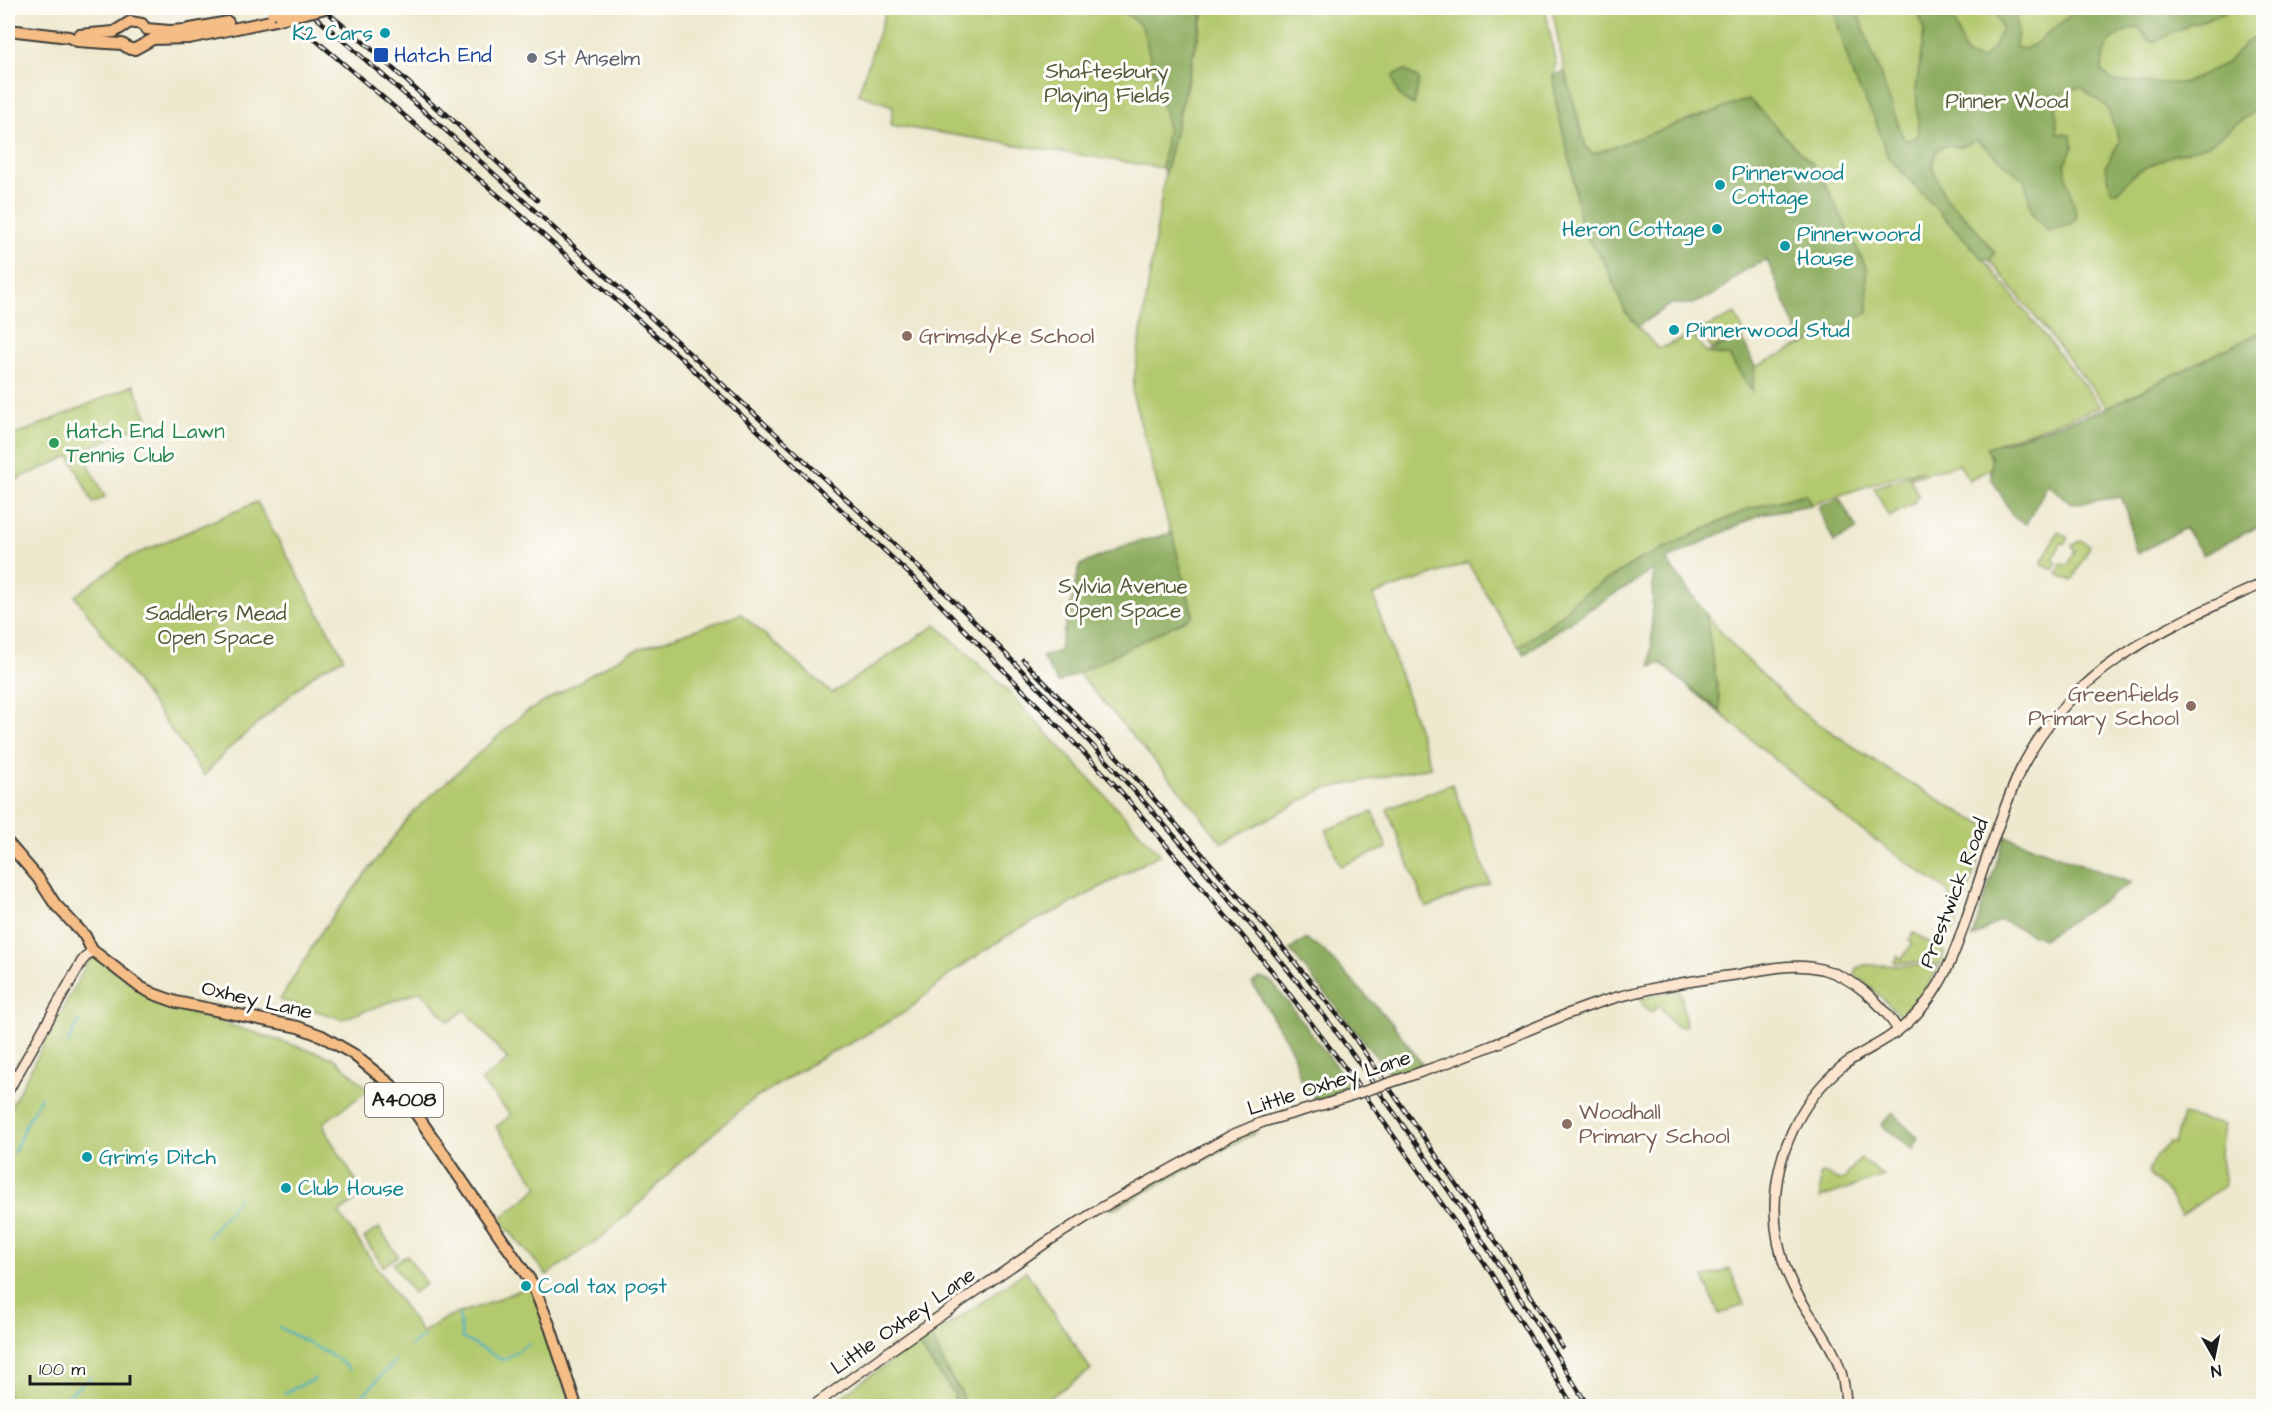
<svg xmlns="http://www.w3.org/2000/svg" width="2271" height="1414" font-family="'Architects Daughter',sans-serif">
	<style>
		.green { fill: #b3c96e; stroke: #687245; stroke-width: 1.5 }
		.forest { fill: #8ead61; stroke: #55643e; stroke-width: 1.5 }
		.lines { fill: none; stroke-linecap: round; stroke-linejoin: round }
		.stream { stroke: #45b1c3; stroke-width: 2 }
		.secondary-casing { stroke: #3b3b37; stroke-width: 12 }
		.primary-casing { stroke: #3b3b37; stroke-width: 14 }
		.secondary { stroke: #fbe5cf; stroke-width: 9 }
		.primary { stroke: #f6be87; stroke-width: 10 }
		.rail-casing { stroke: #1c1c1c; stroke-width: 4.5 }
		.rail { stroke: #fdfcf7; stroke-width: 2; stroke-dasharray: 7; stroke-linecap: butt }
		.secondary-bridge-casing { stroke: #3b3b37; stroke-width: 12; stroke-linecap: butt }
		.primary-bridge-casing { stroke: #3b3b37; stroke-width: 14; stroke-linecap: butt }
		.secondary-bridge { stroke: #fbe5cf; stroke-width: 9 }
		.primary-bridge { stroke: #f6be87; stroke-width: 10 }
		.culture-dot { fill: #0f9aa8; stroke: #fdfcf7; stroke-width: 2 }
		.transit-dot { fill: #1a4fb4; stroke: #fdfcf7; stroke-width: 2 }
		.worship-dot { fill: #6b7280; stroke: #fdfcf7; stroke-width: 2 }
		.education-dot { fill: #8d6e63; stroke: #fdfcf7; stroke-width: 2 }
		.leisure-dot { fill: #2e9e5b; stroke: #fdfcf7; stroke-width: 2 }
		.labels { text-anchor: middle; dominant-baseline: central; stroke-width: 6; stroke-linejoin: round; paint-order: stroke }
		.shield { fill: #fdfcf7; stroke: #605f5e; stroke-width: 1.5 }
		.shield-label { font-size: 20px; font-weight: bold; fill: #1c1c1c }
		.culture-label { font-size: 21px; fill: #0d838f; stroke: #fdfcf7; text-anchor: start }
		.transit-label { font-size: 21px; fill: #164399; stroke: #fdfcf7; text-anchor: start }
		.worship-label { font-size: 21px; fill: #5b616d; stroke: #fdfcf7; text-anchor: start }
		.park-label { font-size: 21px; fill: #515939; stroke: #fdfcf7 }
		.education-label { font-size: 21px; fill: #785e54; stroke: #fdfcf7; text-anchor: start }
		.leisure-label { font-size: 21px; fill: #27864d; stroke: #fdfcf7; text-anchor: start }
		.street-label { font-size: 21px; fill: #1c1c1c; stroke: #fdfcf7 }
	</style>
	<rect width="100%" height="100%" fill="#fdfcf7"/>
	<filter id="ink" filterUnits="userSpaceOnUse"><feTurbulence type="fractalNoise" baseFrequency=".0167" numOctaves="2"/><feDisplacementMap in="SourceGraphic" scale="12" xChannelSelector="R" yChannelSelector="G"/><feConvolveMatrix kernelMatrix="1 2 1 2 8 2 1 2 1" color-interpolation-filters="sRGB"/></filter>
	<filter id="wash" filterUnits="userSpaceOnUse"><feTurbulence type="fractalNoise" baseFrequency=".008" numOctaves="4" result="noise"/><feDisplacementMap in="SourceGraphic" scale="24" xChannelSelector="R" yChannelSelector="G"/><feGaussianBlur stdDeviation="1.35" result="paint"/><feColorMatrix in="noise" values="0 0 0 0 0 0 0 0 0 0 0 0 0 0 0 0 0 1.4 0 .05"/><feComposite in="paint" operator="in"/></filter>
	<g filter="url(#wash)">
		<rect width="100%" height="100%" fill="#ede8ce"/>
		<path class="green" d="M887 8H1204L1194 54 1205 8H1545L1556 64 1553 74 1556 103 1571 164 1581 229 1603 259 1625 311 1658 349 1692 335 1707 353 1729 356 1752 391 1755 367 1867 313V269L1826 187 1749 99 1593 154 1586 148 1564 69 1552 8H2263V331L2108 408 1988 258H1983L2101 407 1987 447 1994 467 1969 480 1959 464 1910 478 1919 497 1914 500 1915 503 1889 517 1874 488 1923 470 1899 475 1811 505 1805 494 1748 509 1637 561 1573 601 1563 614 1520 646H1517L1468 563 1373 595 1431 767 1324 789 1222 843 1190 802 1078 673 1193 614 1133 396V386L1165 174 1193 59 1162 168 891 125 893 106 858 94Z
			M1735 314 1745 334 1711 349 1702 329Z
			M134 385 149 421 82 451 105 497 93 503 70 456 8 483V438Z
			M257 502 344 658 318 671 225 752 204 776 75 596 125 559Z
			M2058 531 2067 537 2068 540 2065 544 2061 543 2053 559 2057 563 2053 570 2041 564Z
			M2081 540 2090 546 2072 581 2070 580 2057 574 2061 564 2068 565 2075 550 2072 546Z
			M741 614 832 693 936 625 1003 686 1160 854 1065 907 1018 929 958 968 907 1011 853 1042 827 1054 748 1103 675 1167 641 1202 604 1235 547 1275 499 1219 531 1194 538 1186 496 1127 511 1115 481 1081 508 1060 465 1010 449 1022 421 991 342 1019 280 1000 321 932 413 812 523 714 630 652Z
			M1706 614 1735 648 1801 712 1893 773 1972 819 1989 826 1956 927 1943 937 1952 924 1948 891 1850 822 1660 663 1651 667 1653 619Z
			M1452 784 1490 883 1426 908 1387 809Z
			M1373 812 1387 848 1340 866 1326 830Z
			M1914 933 1944 951 1941 964 1894 962 1898 956 1902 959 1912 943 1909 940Z
			M92 954 155 1001 334 1058 369 1090 323 1123 327 1134 364 1194 339 1213 422 1333 447 1317 484 1305 531 1285 573 1406H8V1112Z
			M1865 965 1935 966 1939 967 1923 993 1900 1016 1871 987 1855 975 1856 968Z
			M1677 990 1681 992 1686 1026C1668 1030 1669 1013 1658 1005L1652 1013 1643 1005 1641 998Z
			M2182 1115 2224 1125 2220 1152 2225 1185 2181 1216 2169 1194 2150 1176 2148 1171 2156 1156 2169 1143 2174 1144Z
			M1251 1130 1256 1132 1112 1210V1207L1194 1160Z
			M1860 1158 1884 1176 1820 1198V1174L1826 1173 1837 1180 1844 1179Z
			M379 1228 398 1256 383 1266 364 1238Z
			M407 1255 426 1284 413 1293 393 1264Z
			M1730 1269 1744 1305 1719 1314 1704 1278Z
			M1026 1271 1091 1370 1037 1406H963L962 1393 948 1373 932 1337Z
			M917 1344 955 1395 953 1406H830L856 1385Z"/>
		<path class="forest" d="M1118 8H1204L1165 174 1162 167 1168 127 1142 26Z
			M1833 8H1856L1904 140 1914 139 1919 134 1916 89 1924 31 1917 8H1950L1966 56 1982 59 1993 48 2002 28 1993 8H2014L2018 34 2015 47 2025 49 2035 44 2079 8H2240L2189 25 2154 42 2148 40 2138 27C2111 35 2103 42 2102 71L2114 82 2185 83 2228 62 2248 40 2263 33V105L2208 145 2168 157 2135 173 2118 192H2112L2105 166 2120 141 2106 106 2080 87 2056 96 2057 133 2070 135 2073 147 2065 163 2067 179 2077 217 2069 225 2048 231 2033 215 2024 180 1977 140 1960 147 1946 146 1937 149 1932 165 1944 196 1973 225 1995 253 1990 260 1983 259 1888 157 1874 117 1853 77Z
			M1405 70 1419 79 1414 105C1399 98 1395 92 1393 75Z
			M1565 72 1586 148 1593 154 1749 99 1819 171 1867 269 1868 313 1803 345 1767 260 1745 270 1715 294 1693 304H1671L1638 326 1625 311 1603 259 1581 230 1571 164 1556 103 1553 74Z
			M2263 331V524L2203 555 2185 528 2137 554C2129 535 2132 515 2121 497L2071 504 2048 484 2026 524 2014 518 1991 477V456L1986 448 2100 411Z
			M1742 337 1755 367 1752 392 1729 356 1707 353Z
			M1806 494 1811 505 1761 514 1666 560 1706 614 1721 712 1660 663 1651 667 1653 570 1561 627 1525 654 1517 646H1520L1563 614 1573 601 1637 561 1748 509Z
			M1839 498 1857 529 1834 542 1818 507Z
			M1172 533 1193 616 1058 683 1042 657 1059 651 1080 565 1127 545Z
			M2005 836 2131 883 2043 939 2000 920 1972 938Z
			M1305 939 1321 948 1392 1023 1422 1064 1394 1079 1290 950Z
			M1260 978 1272 982 1354 1090 1317 1102 1301 1081 1292 1050 1252 983Z
			M1893 1113 1918 1138 1913 1149 1881 1125Z
			M930 1334 948 1373 962 1393 963 1406H953L955 1395 917 1344Z"/>
		<g class="lines">
			<path class="stream" d="M67 1044 79 1021
				M14 1152 27 1122 41 1097
				M207 1238 239 1198
				M459 1315 462 1338 503 1360 529 1344
				M279 1327 336 1358 350 1370
				M410 1346 424 1336
				M284 1393 315 1379
				M47 1406 57 1404 91 1377
				M353 1406 395 1361"/>
		</g>
	</g>
	<g filter="url(#ink)">
		<g class="lines">
			<defs>
				<path id="secondary" d="M1401 1079C1431 1069 1461 1058 1491 1046 1527 1031 1563 1014 1601 1002 1645 988 1690 981 1735 975 1763 970 1793 962 1821 969 1852 976 1882 1003 1898 1030
					M8 1091 82 961 92 950
					M813 1406 881 1357 1050 1240 1101 1208 1232 1135 1263 1122 1329 1103
					M1846 1406C1845 1352 1817 1331 1794 1288 1782 1264 1775 1235 1775 1209 1775 1156 1799 1102 1840 1068 1854 1056 1870 1049 1886 1039 1907 1026 1926 1006 1939 984 1954 958 1963 928 1973 899 1987 856 2002 812 2020 771 2073 666 2162 629 2264 583"/>
				<path id="primary" d="M8 30 69 37 77 41 122 44 130 49H135L153 39 189 38 280 19
					M79 35 114 32 130 22 142 24 146 29 170 31 185 30 228 22
					M8 843 38 878 55 904 85 936 92 950 140 987 154 994 176 1002 298 1027 322 1036 353 1054 391 1085 417 1115 532 1283 550 1327 576 1406"/>
			</defs>
			<use href="#secondary" class="secondary-casing"/>
			<use href="#primary" class="primary-casing"/>
			<use href="#secondary" class="secondary"/>
			<use href="#primary" class="primary"/>
			<defs>
				<path id="rail" d="M278 8 513 208 681 358 923 587 1117 787 1272 971 1349 1073 1489 1270 1573 1406
					M305 8C451 132 592 262 732 393 811 467 892 540 969 616 1088 737 1202 862 1308 995 1339 1034 1369 1077 1398 1118 1465 1212 1528 1308 1588 1406
					M322 8 367 45 444 115
					M439 107 537 200
					M1023 660 1120 760 1272 934 1347 1027 1513 1266 1562 1347"/>
			</defs>
			<use href="#rail" class="rail-casing"/>
			<use href="#rail" class="rail"/>
			<defs>
				<path id="secondary-bridge" d="M1329 1103 1401 1079"/>
				<path id="primary-bridge" d="M272 13 293 8
					M280 19 326 8"/>
			</defs>
			<use href="#secondary-bridge" class="secondary-bridge-casing"/>
			<use href="#primary-bridge" class="primary-bridge-casing"/>
			<use href="#secondary-bridge" class="secondary-bridge"/>
			<use href="#primary-bridge" class="primary-bridge"/>
		</g>
	</g>
	<g class="culture-dot">
		<circle cx="385" cy="33" r="6"/>
		<circle cx="1720" cy="185" r="6"/>
		<circle cx="1717" cy="229" r="6"/>
		<circle cx="1785" cy="246" r="6"/>
		<circle cx="1674" cy="330" r="6"/>
		<circle cx="87" cy="1157" r="6"/>
		<circle cx="286" cy="1188" r="6"/>
		<circle cx="526" cy="1286" r="6"/>
	</g>
	<rect class="transit-dot" x="373" y="47" width="16" height="16" rx="3"/>
	<circle class="worship-dot" cx="532" cy="58" r="6"/>
	<g class="education-dot">
		<circle cx="907" cy="336" r="6"/>
		<circle cx="2191" cy="706" r="6"/>
		<circle cx="1567" cy="1124" r="6"/>
	</g>
	<circle class="leisure-dot" cx="54" cy="443" r="6"/>
	<g class="labels">
		<rect class="shield" x="365" y="1083" width="78" height="34" rx="4.5"/>
		<g class="shield-label">
			<text x="404" y="1100">A4008</text>
		</g>
		<g class="culture-label">
			<text x="373" y="33" text-anchor="end">K2 Cars</text>
			<text x="1732" y="173">Pinnerwood<tspan x="1732" dy="24">Cottage</tspan></text>
			<text x="1705" y="229" text-anchor="end">Heron Cottage</text>
			<text x="1797" y="234">Pinnerwoord<tspan x="1797" dy="24">House</tspan></text>
			<text x="1686" y="330">Pinnerwood Stud</text>
			<text x="99" y="1157">Grim's Ditch</text>
			<text x="298" y="1188">Club House</text>
			<text x="538" y="1286">Coal tax post</text>
		</g>
		<g class="transit-label">
			<text x="394" y="55">Hatch End</text>
		</g>
		<g class="worship-label">
			<text x="544" y="58">St Anselm</text>
		</g>
		<g class="park-label">
			<text x="1107" y="71">Shaftesbury<tspan x="1107" dy="24">Playing Fields</tspan></text>
			<text x="2007" y="101">Pinner Wood</text>
			<text x="1123" y="586">Sylvia Avenue<tspan x="1123" dy="24">Open Space</tspan></text>
			<text x="216" y="613">Saddlers Mead<tspan x="216" dy="24">Open Space</tspan></text>
		</g>
		<g class="education-label">
			<text x="919" y="336">Grimsdyke School</text>
			<text x="2179" y="694" text-anchor="end">Greenfields<tspan x="2179" dy="24">Primary School</tspan></text>
			<text x="1579" y="1112">Woodhall<tspan x="1579" dy="24">Primary School</tspan></text>
		</g>
		<g class="leisure-label">
			<text x="66" y="431">Hatch End Lawn<tspan x="66" dy="24">Tennis Club</tspan></text>
		</g>
		<g class="street-label">
			<text transform="translate(1954 893) rotate(-69)">Prestwick Road</text>
			<text transform="translate(257 1000) rotate(13)">Oxhey Lane</text>
			<text transform="translate(1329 1083) rotate(-18)">Little Oxhey Lane</text>
			<text transform="translate(903 1321) rotate(-35)">Little Oxhey Lane</text>
		</g>
	</g>
	<rect width="2271" height="1414" fill="none" stroke="#fdfcf7" stroke-width="30"/>
	<g transform="translate(2214 1357) rotate(171)" stroke="#fdfcf7" stroke-width="4.5" paint-order="stroke">
	<path d="M0-4.5L10 22L0 15L-10 22Z" fill="#1c1c1c"/>
	<text y="-9" font-size="16" font-weight="bold" text-anchor="middle" fill="#1c1c1c">N</text>
	</g>
	<path d="M30 1375v9h100v-9" fill="none" stroke="#1c1c1c" stroke-width="3"/>
	<text x="39" y="1375" font-size="18" fill="#1c1c1c" stroke="#fdfcf7" stroke-width="4.5" paint-order="stroke">100 m</text>
</svg>
